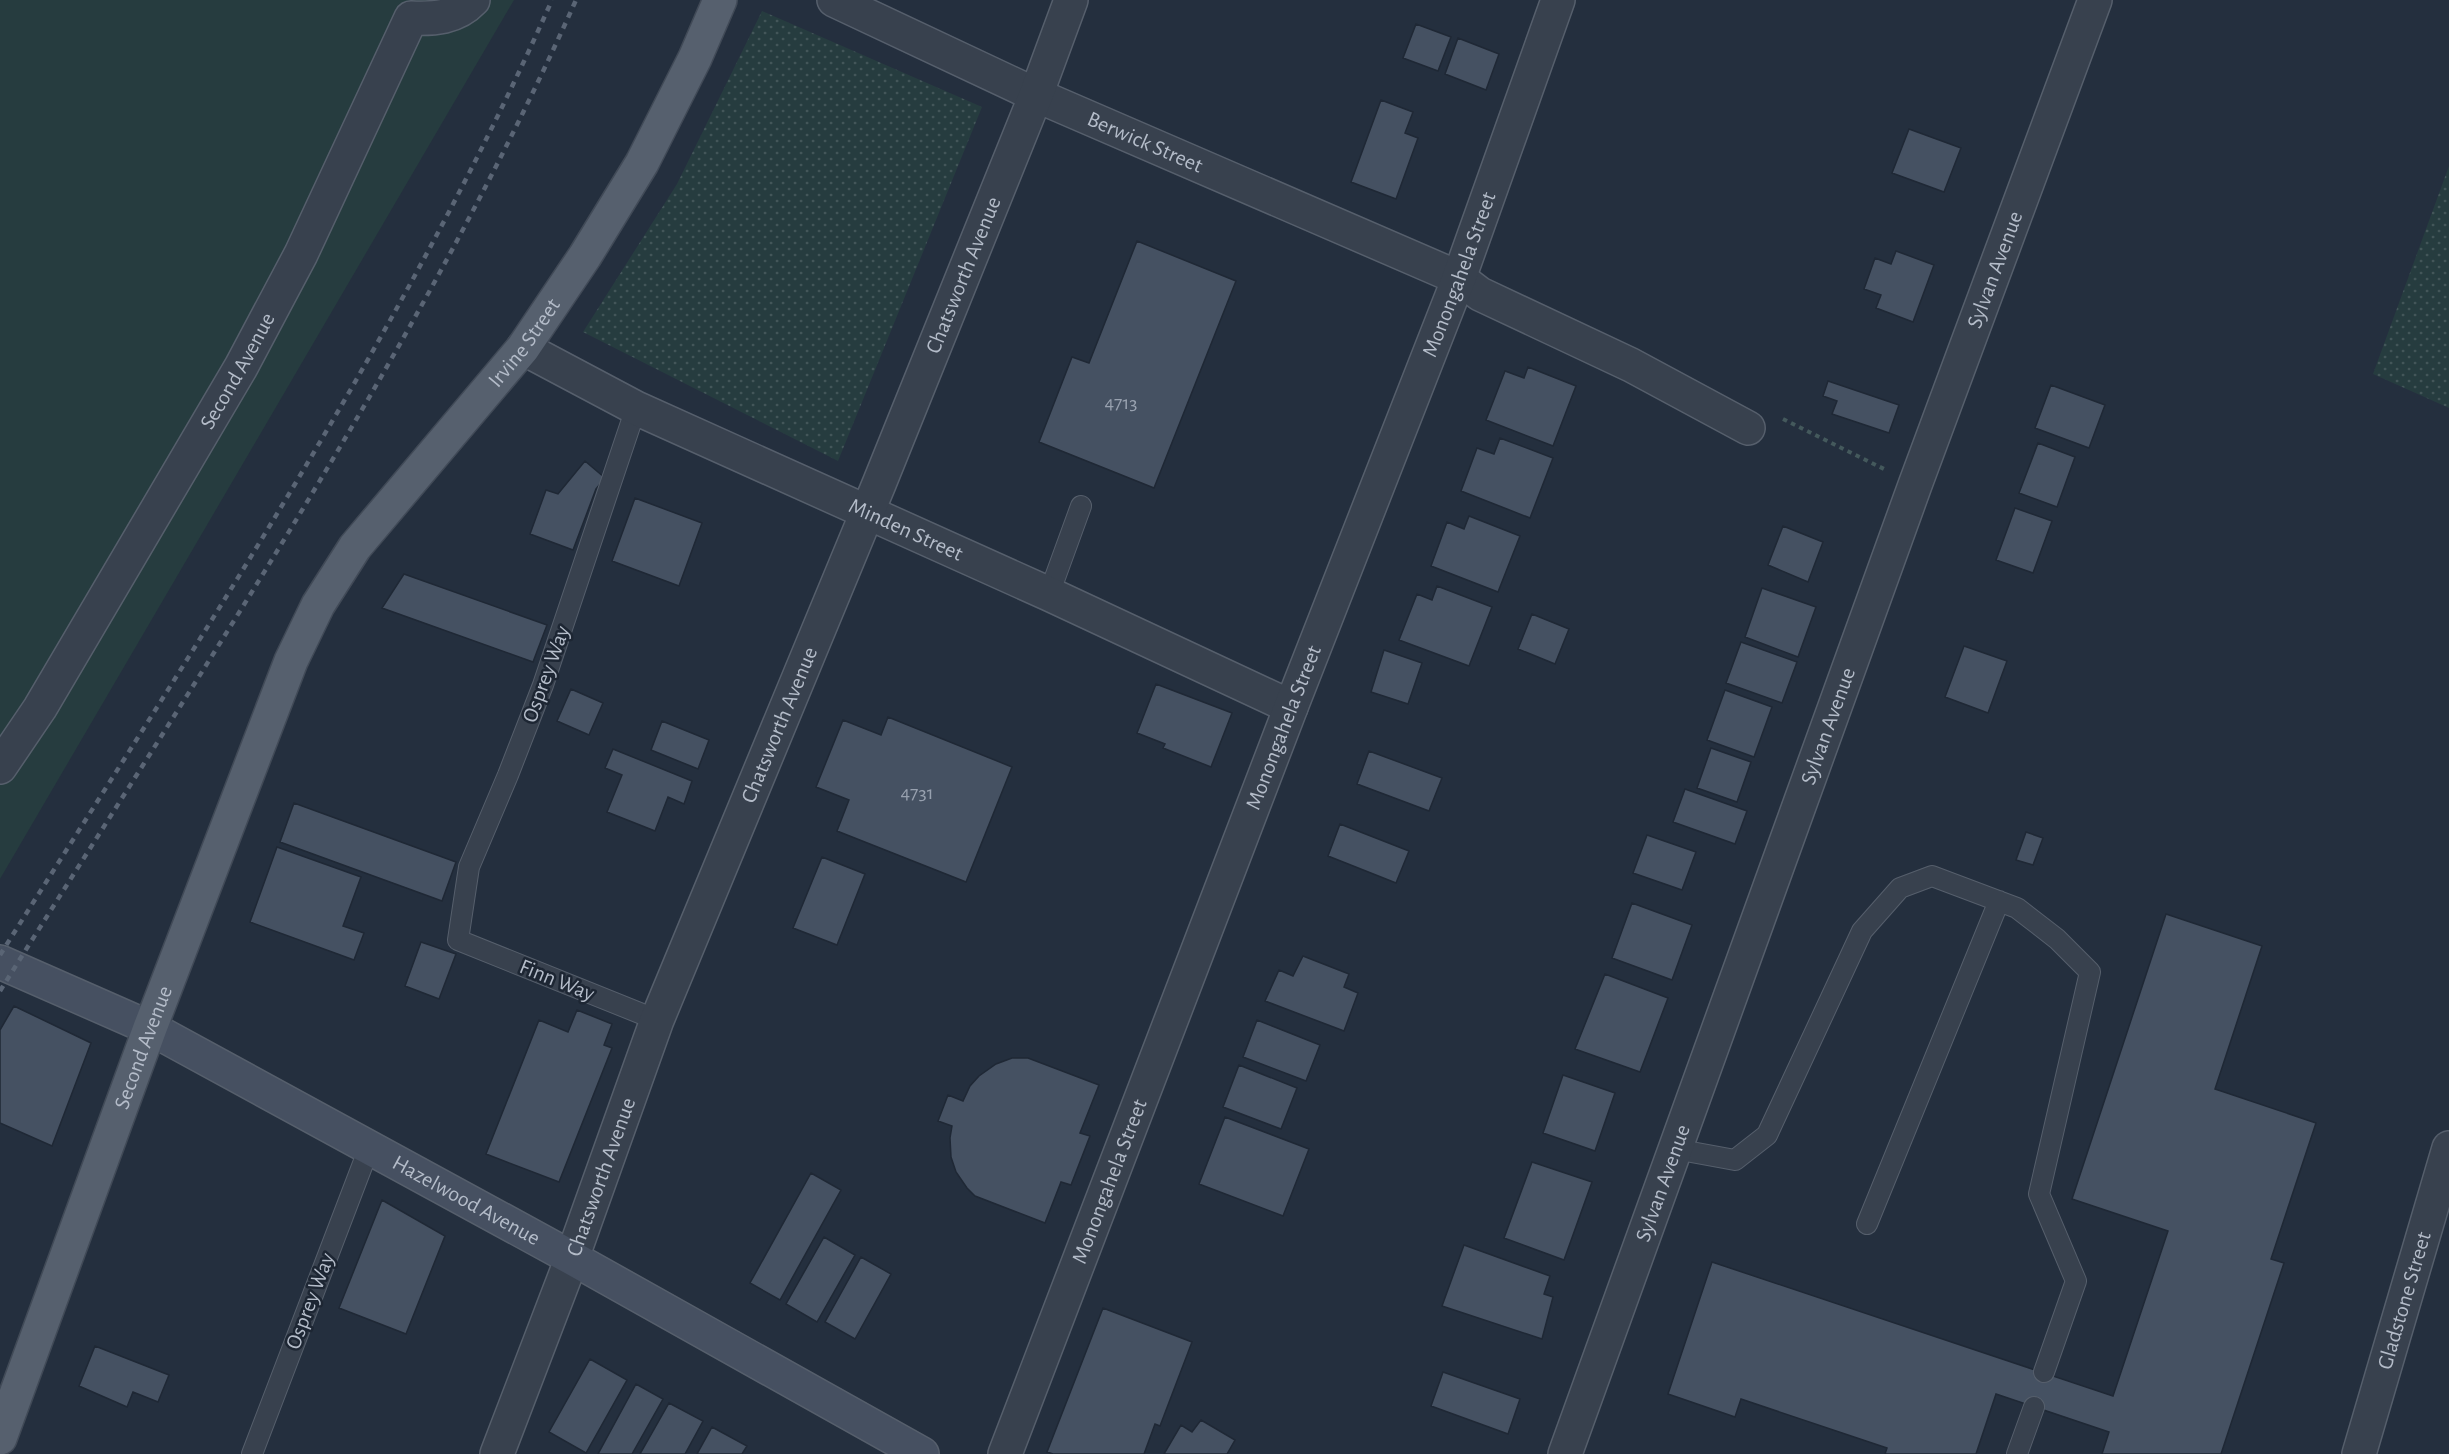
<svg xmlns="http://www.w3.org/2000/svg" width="2449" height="1454" font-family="'Alegreya Sans',sans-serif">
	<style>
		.green { fill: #263c3f }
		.park { fill: url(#park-dots) }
		.building { fill: #455162; stroke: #1f2835; stroke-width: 1.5 }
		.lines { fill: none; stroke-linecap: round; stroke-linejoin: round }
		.lane-casing { stroke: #565f6c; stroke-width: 22 }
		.street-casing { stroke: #565f6c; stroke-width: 36 }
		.secondary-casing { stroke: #565f6c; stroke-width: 36 }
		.primary-casing { stroke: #414a57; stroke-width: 36 }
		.path { stroke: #44595c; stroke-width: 4; stroke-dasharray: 4.5 4.5; stroke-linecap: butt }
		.lane { stroke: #38414e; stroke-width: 20 }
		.street { stroke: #38414e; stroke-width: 33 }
		.secondary { stroke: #465061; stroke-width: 33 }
		.primary { stroke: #56606e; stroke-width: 33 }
		.rail { stroke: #5a6575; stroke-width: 4.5; stroke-dasharray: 6 6; stroke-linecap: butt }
		.labels { text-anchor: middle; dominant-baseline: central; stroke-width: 5; stroke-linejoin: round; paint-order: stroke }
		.number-label { font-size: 20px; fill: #98a1af }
		.street-label { font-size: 22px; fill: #b4bcc9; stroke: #1d2633 }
	</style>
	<defs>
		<pattern id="park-dots" width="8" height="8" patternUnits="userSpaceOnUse" patternTransform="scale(1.5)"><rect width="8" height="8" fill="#263c3f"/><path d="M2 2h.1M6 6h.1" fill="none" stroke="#435659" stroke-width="1.8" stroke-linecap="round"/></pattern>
	</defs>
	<rect width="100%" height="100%" fill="#242f3e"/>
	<path class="green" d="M0 0H514L0 879Z"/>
	<path class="park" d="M762 11 982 107 838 461 583 332 677 184Z
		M2449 166V408L2373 374Z"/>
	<path class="building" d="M1416 24 1451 37 1438 71 1403 58Z
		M1458 38 1499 54 1486 90 1445 74Z
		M1381 100 1413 112 1405 133 1418 138 1396 199 1351 182Z
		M1909 129 1961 148 1944 192 1892 173Z
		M1137 241 1236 281 1154 488 1039 442 1072 357 1089 363Z
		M1896 251 1934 265 1913 322 1876 308 1881 295 1864 289 1875 258 1891 264Z
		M1528 367 1576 386 1553 446 1486 420 1505 371 1524 378Z
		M1828 381 1899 405 1889 433 1832 414 1837 401 1823 396Z
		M2051 385 2105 405 2089 448 2035 428Z
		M1500 438 1553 458 1530 518 1461 491 1477 448 1494 454Z
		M2038 443 2075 457 2057 507 2019 493Z
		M585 461 605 478 596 489 573 550 530 534 546 490 558 494Z
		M635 498 702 523 679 586 612 561Z
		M2015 508 2052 521 2033 573 1996 560Z
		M1469 516 1520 536 1498 592 1431 566 1447 522 1464 529Z
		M1783 526 1823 542 1808 582 1768 565Z
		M404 574 547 625 533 662 382 608Z
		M1437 586 1492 607 1469 666 1399 640 1417 594 1432 600Z
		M1762 588 1816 607 1798 657 1745 637Z
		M1532 614 1569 629 1555 664 1518 649Z
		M1741 642 1797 662 1782 703 1726 683Z
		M1964 646 2007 661 1988 713 1945 697Z
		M1384 650 1422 663 1408 704 1371 692Z
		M1156 684 1232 713 1211 767 1163 748 1165 744 1137 733Z
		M571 689 603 703 589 735 557 721Z
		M1725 690 1772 707 1754 757 1707 740Z
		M888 717 1012 767 966 882 837 831 849 800 816 787 843 720 881 735Z
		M662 721 709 740 698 769 651 750Z
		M1711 748 1751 762 1737 802 1697 788Z
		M613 749 692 781 684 804 668 797 655 831 607 812 622 775 605 768Z
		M1369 751 1442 778 1429 811 1357 784Z
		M1685 789 1747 811 1735 844 1673 822Z
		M294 803 456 862 442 901 280 842Z
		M1340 824 1409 851 1396 883 1328 856Z
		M2026 832 2043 838 2033 865 2016 860Z
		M1647 835 1696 852 1682 890 1633 873Z
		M277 847 361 877 343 926 364 933 354 960 250 922Z
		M822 857 865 874 837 945 793 928Z
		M1632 903 1692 925 1672 980 1612 958Z
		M2166 914 2262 946 2215 1089 2316 1123 2271 1259 2284 1263 2221 1454H2102L2109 1432 1996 1394 1976 1454H1885L1887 1448 1741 1399 1735 1417 1668 1394 1712 1262 2113 1396 2168 1231 2072 1199Z
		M421 942 456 954 439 999 405 986Z
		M1303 956 1349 974 1344 987 1358 993 1344 1031 1265 1001 1279 970 1293 976Z
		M1605 974 1668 998 1640 1072 1575 1049Z
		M14 1006 91 1043 52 1146 0 1123V1030Z
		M577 1010 612 1024 604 1045 612 1048 559 1182 486 1154 539 1020 568 1032Z
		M1257 1020 1320 1045 1306 1081 1243 1057Z
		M1012 1058H1028L1099 1085 1080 1133 1090 1136 1071 1185 1061 1182 1045 1223 975 1196 967 1188 956 1172 951 1157 950 1138 952 1126 938 1121 948 1095 963 1101 970 1086 979 1076 996 1064Z
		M1239 1065 1297 1088 1281 1129 1223 1107Z
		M1563 1075 1615 1093 1595 1151 1543 1133Z
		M1225 1117 1309 1149 1283 1216 1199 1184Z
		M1532 1162 1592 1182 1564 1260 1504 1238Z
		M811 1173 841 1190 780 1300 750 1283Z
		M382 1200 445 1236 406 1334 339 1308Z
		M824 1237 855 1255 817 1322 786 1304Z
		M1464 1245 1550 1276 1544 1294 1553 1297 1542 1339 1442 1306Z
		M861 1257 891 1274 855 1339 825 1322Z
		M1103 1308 1192 1342 1160 1426 1155 1424 1144 1454H1053L1047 1452Z
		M95 1346 169 1375 158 1402 133 1392 127 1407 79 1386Z
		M590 1359 627 1380 586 1453 549 1432Z
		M1443 1372 1520 1399 1508 1434 1431 1406Z
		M636 1384 663 1399 632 1454H598Z
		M669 1403 703 1421 685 1454H640Z
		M1201 1420 1235 1440 1227 1454H1164L1181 1425 1192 1432Z
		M712 1427 747 1446 742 1454H697Z"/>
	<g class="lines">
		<defs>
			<path id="lane" d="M636 408 543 685 508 775 469 867 458 940 657 1020
				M1049 594 1081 506
				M1675 1149 1735 1160 1767 1135 1862 931 1900 888 1932 876 2017 908 2057 939 2090 972 2039 1194 2076 1281 2044 1372
				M1867 1224 1999 901
				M252 1454 369 1148
				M2017 1454 2034 1407"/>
			<g id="street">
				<path id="s1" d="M834 0 1036 95 1459 278 1480 294 1631 365 1748 428"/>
				<path id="s2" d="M523 348 636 408 1049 594 1291 707"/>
				<path id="s3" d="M0 767 40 708 241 367 301 254 411 18C434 19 456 18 473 0"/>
				<path id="s4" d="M497 1454 572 1258 657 1020 879 484 1036 95 1071 0"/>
				<path id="s5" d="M1005 1454 1291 707 1459 278 1558 0"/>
				<path id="s6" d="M1565 1454 1915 485 2095 0"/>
				<path id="s7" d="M2359 1454 2449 1148"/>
			</g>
			<g id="secondary">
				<path id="s8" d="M0 962 150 1028 572 1258 922 1454"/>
			</g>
			<g id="primary">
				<path id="s9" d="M0 1438 150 1028 291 661 318 605 355 547 523 348 585 256 642 163 695 58 720 0"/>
			</g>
		</defs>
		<use href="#lane" class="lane-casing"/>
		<use href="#street" class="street-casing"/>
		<use href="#secondary" class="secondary-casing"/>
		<use href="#primary" class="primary-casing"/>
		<path class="path" d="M1783 419 1884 469"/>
		<use href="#lane" class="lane"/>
		<use href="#street" class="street"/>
		<use href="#secondary" class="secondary"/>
		<use href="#primary" class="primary"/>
		<path class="rail" d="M0 955C194 647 404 333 552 0
			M0 991C202 668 420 348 576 0"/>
	</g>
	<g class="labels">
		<g class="number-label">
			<text x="1121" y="403">4713</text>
			<text x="917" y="793">4731</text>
		</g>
		<g class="street-label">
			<text stroke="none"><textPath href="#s1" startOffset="342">Berwick Street</textPath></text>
			<text stroke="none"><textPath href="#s6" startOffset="1260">Sylvan Avenue</textPath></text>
			<text stroke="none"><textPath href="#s4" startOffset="1268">Chatsworth Avenue</textPath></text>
			<text stroke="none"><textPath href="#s5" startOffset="1264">Monongahela Street</textPath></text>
			<text stroke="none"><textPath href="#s9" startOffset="1226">Irvine Street</textPath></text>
			<text stroke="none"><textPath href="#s3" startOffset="462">Second Avenue</textPath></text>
			<text stroke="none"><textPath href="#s2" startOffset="424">Minden Street</textPath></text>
			<text transform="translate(546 674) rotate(-70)">Osprey Way</text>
			<text stroke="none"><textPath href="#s4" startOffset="782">Chatsworth Avenue</textPath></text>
			<text stroke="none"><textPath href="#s6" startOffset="774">Sylvan Avenue</textPath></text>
			<text stroke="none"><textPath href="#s5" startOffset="778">Monongahela Street</textPath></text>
			<text transform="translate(557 980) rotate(22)">Finn Way</text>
			<text stroke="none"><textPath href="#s9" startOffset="416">Second Avenue</textPath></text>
			<text stroke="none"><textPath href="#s4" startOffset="296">Chatsworth Avenue</textPath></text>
			<text stroke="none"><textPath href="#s5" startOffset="292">Monongahela Street</textPath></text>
			<text stroke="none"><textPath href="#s6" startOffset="288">Sylvan Avenue</textPath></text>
			<text stroke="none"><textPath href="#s8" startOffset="524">Hazelwood Avenue</textPath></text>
			<text transform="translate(310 1301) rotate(-69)">Osprey Way</text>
			<text stroke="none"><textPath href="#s7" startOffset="160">Gladstone Street</textPath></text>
		</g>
	</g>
</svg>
